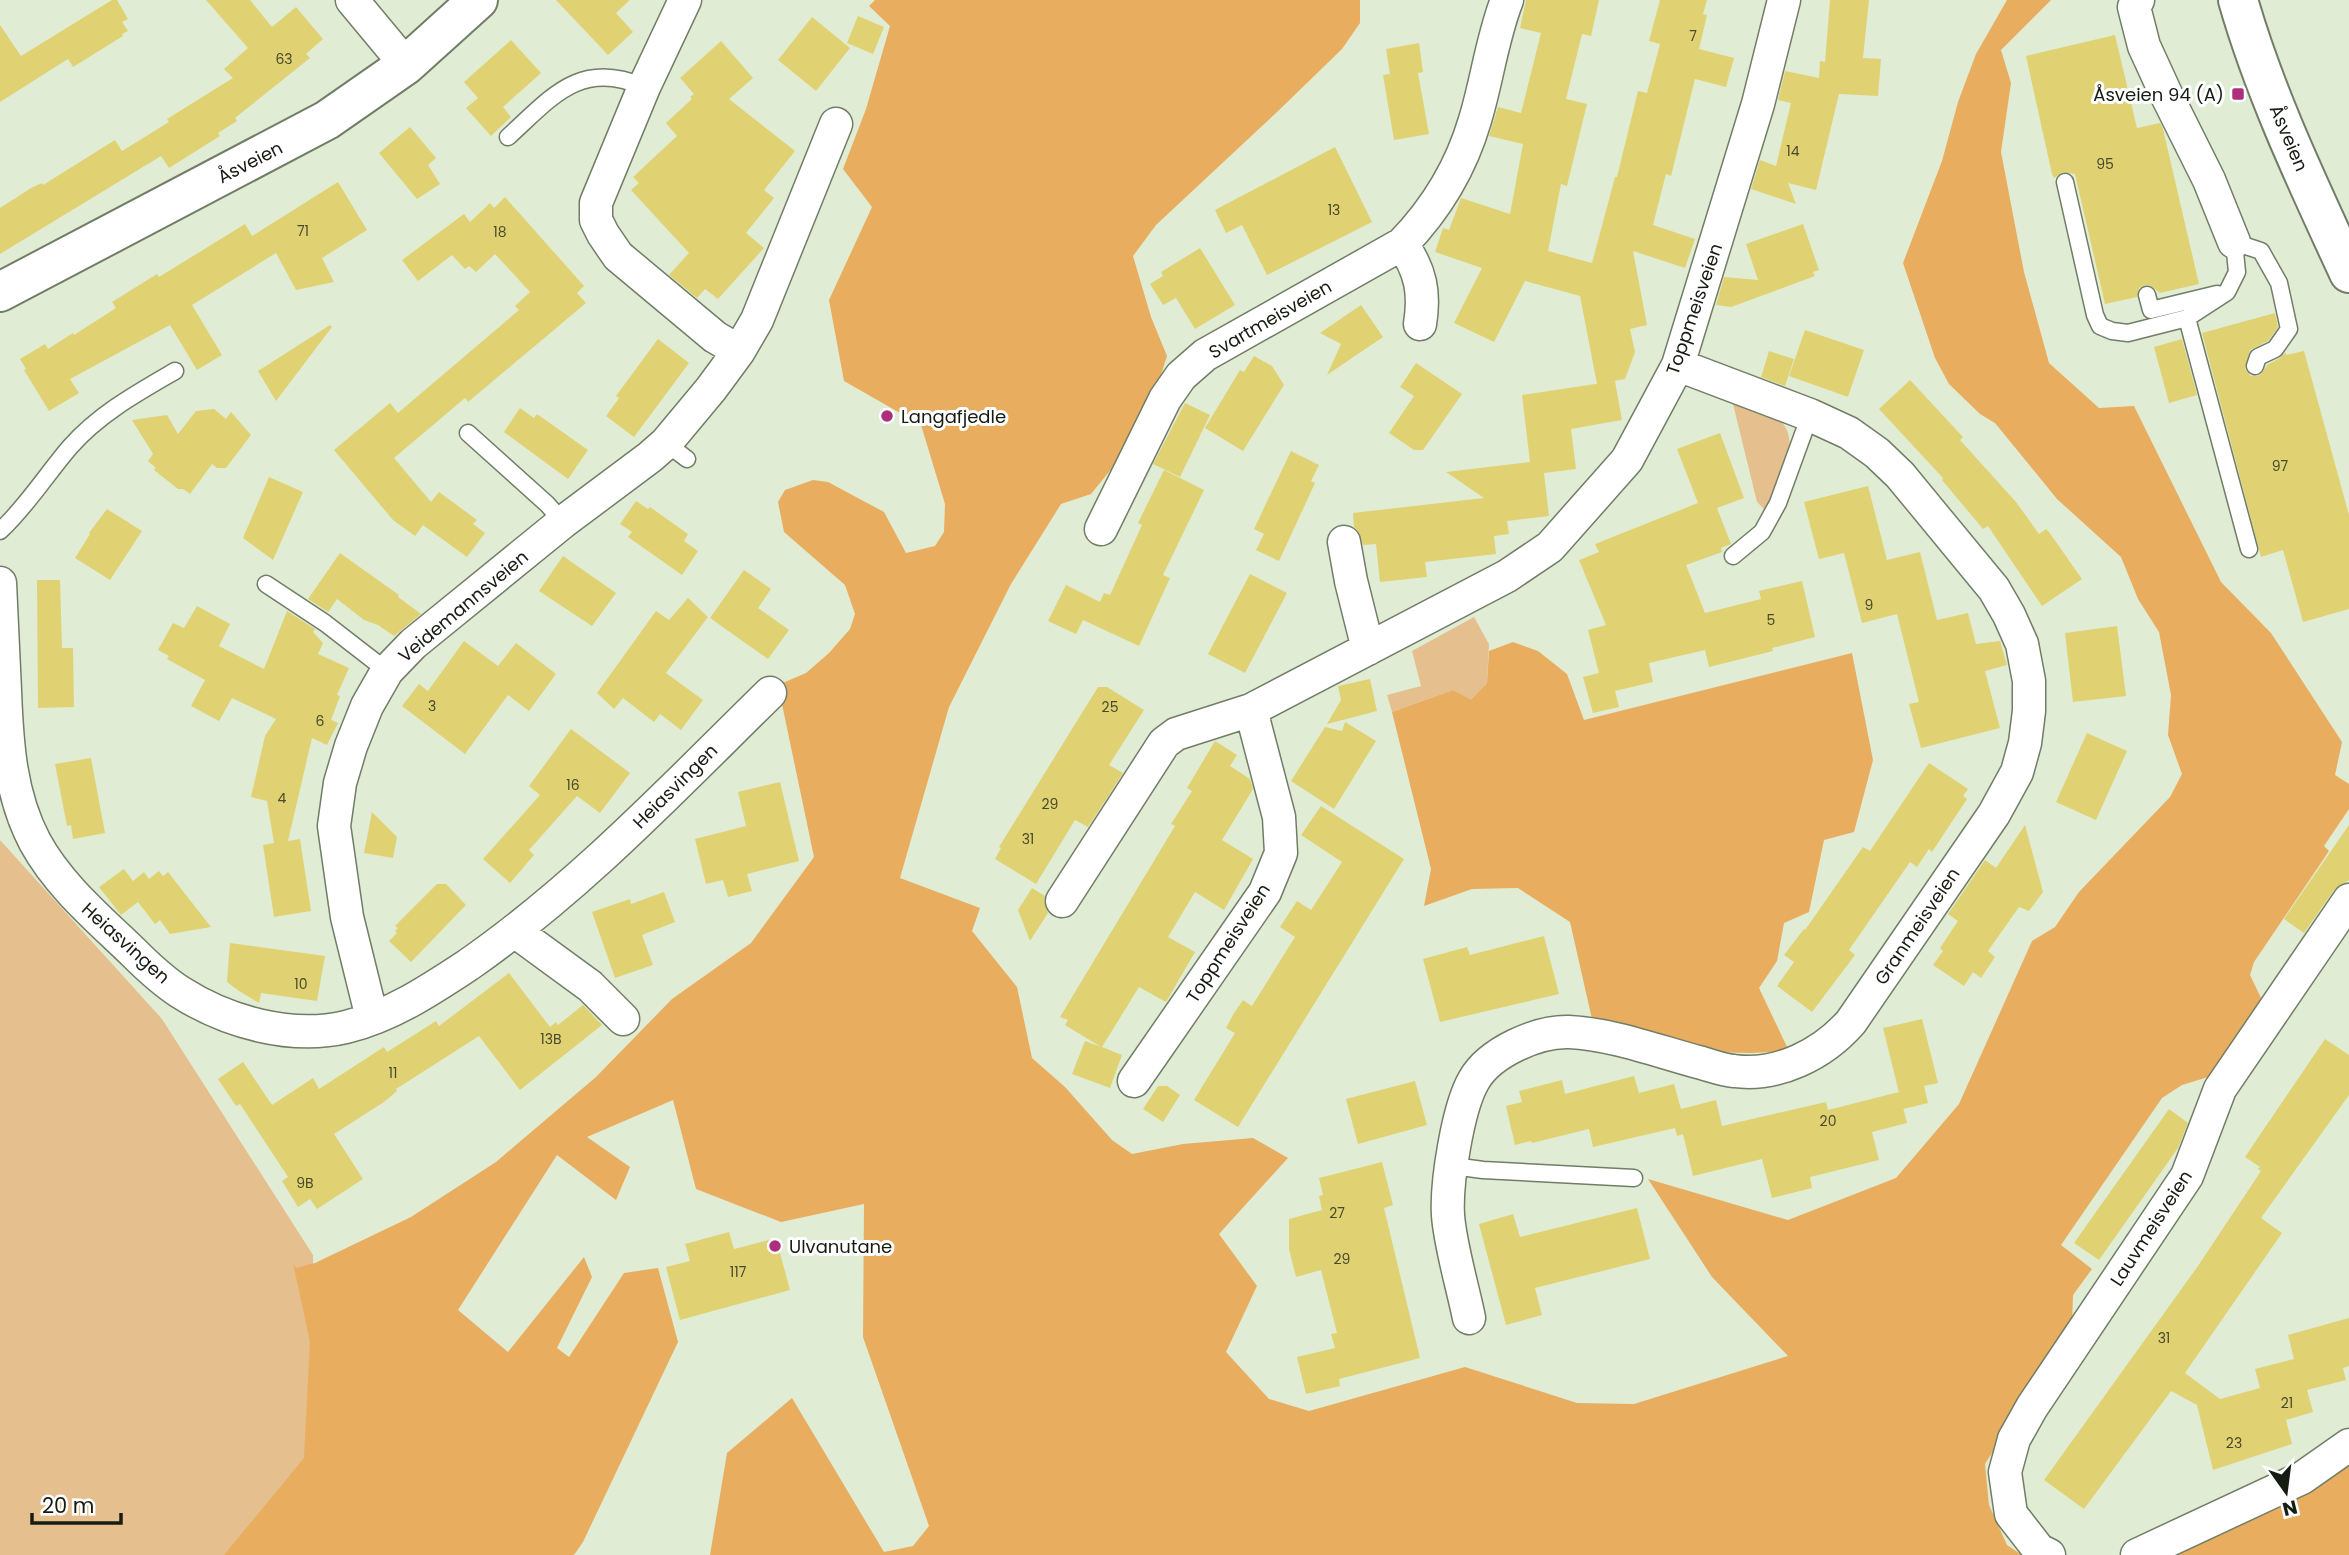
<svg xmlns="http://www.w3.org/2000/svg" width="2349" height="1555" font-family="Poppins,sans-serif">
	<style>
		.green { fill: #e6bf8e }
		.forest { fill: #e8ad5f }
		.building { fill: #e0d273 }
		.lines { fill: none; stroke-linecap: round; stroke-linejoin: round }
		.lane-casing { stroke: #717d66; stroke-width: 19 }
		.street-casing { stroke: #717d66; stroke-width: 35 }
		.secondary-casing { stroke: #717d66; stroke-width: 42 }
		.lane { stroke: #fff; stroke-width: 16 }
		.street { stroke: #fff; stroke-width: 32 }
		.secondary { stroke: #fff; stroke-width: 38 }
		.poi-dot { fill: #ad2e7d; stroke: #fff; stroke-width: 2.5 }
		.labels { text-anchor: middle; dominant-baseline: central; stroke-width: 6; stroke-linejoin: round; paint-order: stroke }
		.number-label { font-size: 14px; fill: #494a2b }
		.poi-label { font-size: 18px; fill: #171c13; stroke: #fff; text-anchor: start }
		.street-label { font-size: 18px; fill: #171c13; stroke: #fff }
	</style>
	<rect width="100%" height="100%" fill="#e0edd4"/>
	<path class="green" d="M1732 400C1745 404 1763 407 1774 415 1808 439 1778 482 1765 510L1757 502Z
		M1474 617 1489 644 1487 683 1471 701 1453 690 1392 712 1387 695 1421 686 1412 651Z
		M0 840 162 1019 313 1255 316 1466 239 1555H0Z"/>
	<path class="forest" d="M875 0H1360V23L1342 49 1276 113 1156 225 1133 256 1151 317 1167 356 1153 400 1117 462 1091 494 1061 504 1011 584 949 707 900 878 980 908 972 931 1017 987 1032 1058 1065 1087 1112 1140 1132 1154 1183 1144 1253 1138 1288 1158 1219 1234 1257 1286 1226 1352 1269 1399 1309 1411 1465 1367 1577 1403 1634 1404 1788 1356 1712 1277 1648 1179 1788 1220 1896 1178 1959 1104 2032 941 2055 927 2079 892 2170 797 2182 774 2168 735 2171 695 2159 632 2138 599 2121 557 2057 499 1995 423 1980 414 1949 384 1935 358 1903 263 1942 161 1958 102 1976 54 2007 0H2051L2001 50 2011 83 2001 152 2024 272 2049 363 2099 408 2134 406 2221 582 2271 633 2342 742 2335 775 2349 784V809L2324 846 2329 851 2254 962 2250 975 2262 1000 2208 1077 2182 1085 2162 1098 2061 1245 2092 1269 2073 1295 2072 1326 1985 1464 1989 1505 2007 1545 2022 1555H710L727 1453 792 1398 884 1552 913 1546 929 1526 863 1337 864 1204 781 1222 696 1189 673 1100 587 1137 630 1167 616 1200 557 1155 458 1310 508 1352 584 1257 592 1277 557 1348 569 1357 624 1273 658 1268 678 1342 583 1542 574 1555H224L304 1458 310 1342 293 1263 296 1268 315 1263 411 1217 496 1162 596 1077 672 999 751 943 814 857 778 685 806 673 829 653 850 629 855 614 845 585 784 532 778 502 785 490 813 480 828 482 884 512 906 553 935 546 944 532 945 504 921 425 844 381 829 300 872 207 843 169 866 109 890 26 869 6Z
		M1513 642 1538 651 1567 674 1584 720 1852 653 1873 760 1854 832 1824 840 1809 912 1784 923 1777 961 1759 988 1789 1051 1750 1053 1714 1052 1592 1019 1570 922 1518 888 1472 889 1424 906 1431 869 1392 712 1453 690 1471 700 1487 683 1489 651Z
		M2349 1457V1555H2172L2184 1550Z"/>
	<path class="building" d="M112 0H117L128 19 122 22 128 31 122 34 123 36 73 67 68 59 0 102V25L21 56Z
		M206 0H250L272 27 296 7 323 39 306 54 310 58 235 118 237 121 218 133 220 136 169 168 161 156 0 254V208L31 188 42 183 43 185 115 140 122 151 169 122 167 119 233 78 224 69 248 48Z
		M556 0H630L616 13 633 32 608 55Z
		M1526 0H1599L1591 36 1582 34 1566 99 1587 104 1567 186 1561 184 1548 251 1592 263 1615 177H1617L1638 91 1647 93 1660 44 1649 41 1660 0H1707L1703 14 1707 15 1699 49 1734 58 1726 87 1695 79 1671 176 1666 174 1653 225 1695 239 1685 268 1633 251 1647 325 1630 329 1635 352 1625 379 1597 384 1580 296 1525 281 1494 342 1454 323 1482 268 1435 252 1443 228 1449 230 1461 198 1510 214 1523 144 1489 136 1498 107 1521 113 1541 33 1520 28Z
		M1830 0H1869L1863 58 1881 59 1878 96 1839 94 1816 190 1788 183 1796 204 1751 189 1760 160 1776 166 1791 103 1778 100 1785 71 1819 78 1820 61 1825 62Z
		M858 16 884 27 873 54 847 43Z
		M812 17 850 48 816 91 778 60Z
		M2115 35 2137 128 2160 123 2163 129 2199 284 2160 293 2150 285H2145L2139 288 2137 297 2105 304 2075 174 2063 172 2054 178 2052 174 2026 56Z
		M511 40 541 73 503 107 511 117 491 136 466 108 478 98 464 82Z
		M721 41 753 78 729 99 795 151 764 190 774 198 746 233 764 248 718 299 705 289 697 298 669 275 689 253 631 190 639 183 633 177 677 136 666 123 692 99 690 97 694 94 680 78Z
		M1419 43 1423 72 1418 73 1429 134 1394 140 1383 75 1390 74 1386 49Z
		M410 127 436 158 428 165 440 184 417 199 379 153Z
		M1335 147 1372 222 1267 275 1242 225 1226 233 1215 210Z
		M338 182 367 230 322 258 334 282 296 290 276 253 192 305 222 355 197 370 170 325 70 379 79 393 49 411 24 370 26 369 20 359 45 344 48 349 73 333 74 335 116 308 112 302 157 274 159 277 245 224 252 236Z
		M505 197 584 286 577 293 586 303 468 402 465 398 394 458 431 502 439 492 477 520 473 524 485 533 467 557 423 525 415 536 393 520 334 450 390 403 398 413 519 310 515 306 530 292 495 254 476 272 469 266 465 269 452 255 418 281 402 260 464 214 470 222 490 203 494 208Z
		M1803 224 1819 270 1813 272 1815 276 1731 307 1716 305 1724 277 1758 280 1746 244Z
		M1200 248 1235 305 1195 329 1176 298 1163 305 1150 284 1163 276 1161 272Z
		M1361 305 1383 337 1327 375 1341 344 1320 333Z
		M2275 313 2278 327 2268 341 2250 350 2245 369 2251 376H2258L2262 373 2267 365 2280 358 2286 352V355L2304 351 2349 515V609L2303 622 2283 550 2261 557 2202 333Z
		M330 325 332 327 276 401 258 371Z
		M1805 330 1864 350 1848 397 1789 376Z
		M658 339 689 363 634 437 606 416 619 398 616 396Z
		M2182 339 2197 395 2169 403 2154 347Z
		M1769 351 1794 359 1785 386 1761 377Z
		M1254 356 1272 366 1284 385 1243 451 1205 428 1240 370 1244 372Z
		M1416 363 1462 394 1423 450H1414L1389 433 1414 396 1400 387Z
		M1910 380 1963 437 1960 440 2016 502 2039 534 2046 529 2049 532 2082 579 2042 606 1988 526 1983 529 1942 480 1943 478 1879 409Z
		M1615 381 1622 420 1571 429 1576 469 1544 473 1549 516 1507 521 1509 534 1494 536 1496 554 1425 562 1427 577 1380 582 1376 544 1363 545 1358 531 1354 527 1353 513 1484 498 1446 472 1530 462 1522 395Z
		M1185 403 1210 415 1180 477 1153 464Z
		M520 408 534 418 537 414 588 450 568 479 504 432Z
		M214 409 226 419 231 412 251 435 226 468H217L212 464 190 494 183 489H178L154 470 156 468 148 461 153 454 132 420 167 415 178 434 196 411Z
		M1720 433 1744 498 1717 508 1731 544 1721 548 1722 552 1686 565 1705 613 1761 599 1759 591 1802 581 1815 637 1772 648 1773 651 1709 667 1705 650 1649 663 1653 682 1615 691 1619 707 1593 713 1583 677 1599 673 1588 630 1606 625 1579 560 1599 552 1595 544 1698 503 1677 449Z
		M1291 451 1319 465 1311 481 1315 483 1279 561 1256 550 1264 534 1254 529Z
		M1164 470 1204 490 1163 575 1170 578 1139 646 1083 620 1076 634 1048 621 1066 585 1100 602 1104 593 1110 595 1142 525 1138 523Z
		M269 477 303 492 273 560 243 538Z
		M1868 486 1887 560 1920 552 1937 620 1968 613 1976 644 2000 641 2007 665 1985 671 2000 728 1921 748 1909 704 1919 702 1897 614 1862 623 1844 553 1819 559 1804 502Z
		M636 501 648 509 650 507 688 534 684 541 698 551 682 575 628 537 632 532 620 524Z
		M107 509 142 531 110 580 75 558 90 534 89 533Z
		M340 553 399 595 398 597 421 614 394 636 378 625 364 620 337 599 328 612 308 599Z
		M563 556 616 593 592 626 539 591Z
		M744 570 771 589 758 608 789 630 768 659 710 618Z
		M1250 574 1287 593 1245 673 1208 654Z
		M37 580H60L62 648H73L74 707 38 708Z
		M688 598 708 617 666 673 703 700 681 730 660 714 654 722 623 698 614 709 597 693 656 611 669 620Z
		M197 606 230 624 219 646 264 669 287 611 315 629 313 632 323 643 318 654 349 668 337 695 340 696 331 720 338 723 327 745 312 738 288 841 300 839 311 911 274 917 263 845 274 843 267 801 251 797 265 736 276 719 232 698 219 721 191 706 205 680 167 659 169 656 158 650 173 623 184 628Z
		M2117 626 2126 696 2073 702 2065 633Z
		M464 641 498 666 516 643 556 674 529 711 508 695 465 754 402 706 419 684 428 691Z
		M1370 679 1377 711 1327 724 1341 700 1338 686Z
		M1098 687H1107L1144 710 1109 765 1123 773 1088 827 1075 820 1036 884 995 859 1001 848 999 847Z
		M1345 722 1376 741 1334 809 1291 781 1325 727 1342 731Z
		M571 729 630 773 600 813 577 796 529 850 534 855 510 883 483 859 540 795 529 786Z
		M2087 733 2127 751 2096 820 2056 802Z
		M1215 741 1237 755 1230 766 1250 779 1253 789 1222 840 1253 859 1224 910 1195 892 1168 937 1195 952 1166 1002 1139 987 1102 1047 1122 1055 1110 1088 1072 1074 1085 1041 1101 1047 1065 1025 1068 1020 1060 1017 1175 826 1171 824 1192 791 1187 788Z
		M91 758 105 833 73 839 71 825 67 826 55 764Z
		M1929 763 1968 789 1963 796 1967 799 1932 852 1929 849 1917 867 1910 862 1849 950 1855 955 1812 1012 1777 986 1794 962 1784 955 1804 929 1805 930 1863 847 1870 851Z
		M780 782 799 861 747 874 752 891 728 897 723 880 706 884 695 839 746 826 738 792Z
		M1321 806 1404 859 1238 1127 1194 1100 1235 1033 1226 1028 1234 1013 1243 1000 1252 1006 1295 937 1280 927 1297 901 1311 910 1342 862 1301 835Z
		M372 812 397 837 393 858 364 853Z
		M2025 825 2043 892 2029 911 2019 907 1988 951 1995 957 1981 978 1973 972 1964 986 1933 965 1943 951 1940 948 1958 921 1948 914 1985 860 1996 868Z
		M2349 825V880L2334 890 2304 933 2284 919Z
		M124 869 133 881 144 872 149 879 159 871 163 876 168 872 211 927 170 934 160 920 155 924 138 902 121 915 99 887Z
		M437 884H446L466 905 411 962 389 941 397 933 395 931 398 928 395 926Z
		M1032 888 1045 896 1044 901 1048 913 1030 941 1018 910Z
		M664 892 675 922 642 935 653 965 615 978 592 912 630 899 631 904Z
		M1544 936 1559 994 1440 1022 1423 959 1467 947 1470 955Z
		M230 943 325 956 317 1001 261 993 259 1003 239 991 227 982Z
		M509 973 550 1027 556 1022 558 1025 583 1005 602 1025 520 1090 479 1036 396 1089 397 1091 384 1102 334 1134 363 1179 317 1209 310 1199 298 1207 282 1181 288 1177 240 1104 236 1106 218 1079 243 1062 272 1105 313 1078 319 1089 384 1047 387 1052 436 1021 439 1026Z
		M1922 1019 1938 1083 1924 1086 1928 1103 1903 1109 1883 1028Z
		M2325 1039 2349 1055V1095L2261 1218 2282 1233 2185 1373 2220 1399 2260 1388 2255 1369 2294 1359 2288 1335 2349 1318V1366L2343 1368 2346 1380 2307 1390 2313 1412 2286 1420 2292 1444 2213 1470 2197 1405 2171 1391 2084 1509 2044 1480 2198 1266 2261 1171 2258 1169 2260 1167 2245 1157Z
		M1634 1076 1639 1093 1674 1084 1681 1109 1716 1100 1722 1126 1826 1102 1828 1110 1899 1092 1907 1123 1872 1132 1879 1160 1810 1177 1812 1188 1772 1198 1762 1159 1693 1176 1683 1134 1677 1136 1675 1128 1593 1147 1589 1129 1532 1143 1531 1141 1515 1145 1506 1106 1522 1102 1519 1091 1562 1080 1565 1094Z
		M1415 1081 1427 1125 1358 1144 1346 1099Z
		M1158 1086H1167L1180 1095 1163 1122 1143 1109Z
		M2169 1109 2188 1123 2178 1148 2099 1260 2074 1243Z
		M1382 1162 1393 1205 1384 1208 1420 1358 1339 1379 1340 1386 1306 1394 1297 1357 1335 1348 1331 1334 1337 1333 1321 1270 1296 1277 1289 1249V1219L1322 1210 1319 1196 1323 1195 1319 1178Z
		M1637 1208 1650 1259 1535 1288 1542 1315 1506 1325 1479 1224 1513 1214 1520 1237Z
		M729 1232 734 1249 776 1238 790 1290 680 1320 666 1267 690 1261 685 1244Z"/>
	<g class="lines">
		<defs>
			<path id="lane" d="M508 137C552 97 580 59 644 87
				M2065 182 2095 315 2100 326 2112 331 2128 333 2187 318 2227 292 2237 272 2234 242 2261 251 2279 283 2289 329 2275 349 2258 357 2255 366
				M2147 295 2151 310 2217 294
				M2187 318 2249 549
				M468 433 547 504 563 522
				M666 443 687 459
				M0 531C27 506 46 475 70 447 99 414 137 393 175 371
				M1733 556 1762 532 1778 503 1810 415
				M266 584 325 623 387 671
				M1453 1166 1483 1170 1634 1178"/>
			<path id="street" d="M352 0 406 65
				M685 0 644 87 596 203V220L603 234 618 256 715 337 739 351
				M2138 0 2134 7 2144 46 2166 94 2209 180 2234 242
				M1402 244C1421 271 1425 293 1420 324
				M1101 529 1165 399 1181 376 1205 355 1402 244C1437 208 1461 168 1475 120 1487 81 1492 38 1507 0
				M1344 542 1351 581 1368 649
				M0 583C2 619 3 655 5 691 7 743 10 795 35 842 59 886 99 919 134 953 148 967 163 981 180 992 227 1022 291 1040 346 1027 391 1016 430 990 468 965 580 887 673 788 770 693
				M1062 901 1164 743 1176 734 1251 710 1507 576 1550 547 1627 460 1678 365 1758 104 1784 0
				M516 932 590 986 623 1019
				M372 1018 347 917 334 826 340 783 351 746 367 706 387 671 413 644 563 522 650 457 666 443 711 389 739 351 757 320 836 124
				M1134 1081 1265 892 1281 853 1279 817 1251 710
				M1469 1318C1463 1288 1450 1245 1448 1215 1446 1183 1458 1107 1474 1080 1490 1052 1538 1031 1569 1032 1612 1034 1657 1051 1698 1062 1710 1065 1722 1070 1734 1071 1778 1077 1823 1054 1851 1022L1994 814 2017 772 2025 743 2029 711V681L2022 644 2009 615 1994 589 1900 475 1877 453 1849 433 1810 415 1678 365
				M2049 1555 2039 1550 2011 1514 2005 1472 2014 1439 2032 1407 2187 1176 2220 1089 2349 900
				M2137 1555 2302 1478 2349 1445"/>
			<path id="secondary" d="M2238 0C2265 94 2308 184 2349 273
				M0 292 327 120 406 65 478 0"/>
		</defs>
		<use href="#lane" class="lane-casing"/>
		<use href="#street" class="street-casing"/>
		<use href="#secondary" class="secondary-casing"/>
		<use href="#lane" class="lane"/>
		<use href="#street" class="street"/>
		<use href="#secondary" class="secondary"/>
	</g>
	<g class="poi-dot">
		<rect x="2231" y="87" width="14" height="14" rx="3.5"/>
		<circle cx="887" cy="416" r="7"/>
		<circle cx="775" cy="1246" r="7"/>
	</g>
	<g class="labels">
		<g class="number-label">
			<text x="1693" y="36">7</text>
			<text x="284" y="59">63</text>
			<text x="1793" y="151">14</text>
			<text x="2105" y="164">95</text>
			<text x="1334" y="210">13</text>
			<text x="303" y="231">71</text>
			<text x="500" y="232">18</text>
			<text x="2280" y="466">97</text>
			<text x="1869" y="605">9</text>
			<text x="1771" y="620">5</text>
			<text x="432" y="706">3</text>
			<text x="1110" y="707">25</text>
			<text x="320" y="721">6</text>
			<text x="573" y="785">16</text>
			<text x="282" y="798">4</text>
			<text x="1050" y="804">29</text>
			<text x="1028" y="839">31</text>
			<text x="301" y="984">10</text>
			<text x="551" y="1039">13B</text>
			<text x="393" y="1073">11</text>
			<text x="1828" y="1121">20</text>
			<text x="305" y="1183">9B</text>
			<text x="1337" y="1213">27</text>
			<text x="1342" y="1259">29</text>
			<text x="738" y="1272">117</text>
			<text x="2164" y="1338">31</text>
			<text x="2287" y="1403">21</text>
			<text x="2234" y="1443">23</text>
		</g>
		<g class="poi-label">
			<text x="2224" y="94" text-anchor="end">Åsveien 94 (A)</text>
			<text x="901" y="416">Langafjedle</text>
			<text x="789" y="1246">Ulvanutane</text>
		</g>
		<g class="street-label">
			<text transform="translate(2289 138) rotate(67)">Åsveien</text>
			<text transform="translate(250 162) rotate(-27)">Åsveien</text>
			<text transform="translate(1694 309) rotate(-71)">Toppmeisveien</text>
			<text transform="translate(1270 319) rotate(-30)">Svartmeisveien</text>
			<text transform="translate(463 606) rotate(-40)">Veidemannsveien</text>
			<text transform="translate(675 786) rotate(-45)">Heiasvingen</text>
			<text transform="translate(1917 926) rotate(-56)">Granmeisveien</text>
			<text transform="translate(126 943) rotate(42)">Heiasvingen</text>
			<text transform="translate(1228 943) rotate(-57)">Toppmeisveien</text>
			<text transform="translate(2151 1228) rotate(-57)">Lauvmeisveien</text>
		</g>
	</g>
	<g transform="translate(2286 1492) rotate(166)" stroke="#ffffff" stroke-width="5" paint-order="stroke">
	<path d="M0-5L12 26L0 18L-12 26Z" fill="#171c13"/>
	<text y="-10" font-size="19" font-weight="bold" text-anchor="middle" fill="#171c13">N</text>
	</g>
	<path d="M32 1513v10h89v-10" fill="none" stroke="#171c13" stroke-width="3.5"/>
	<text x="42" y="1513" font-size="21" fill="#171c13" stroke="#ffffff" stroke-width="5" paint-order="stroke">20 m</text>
</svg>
